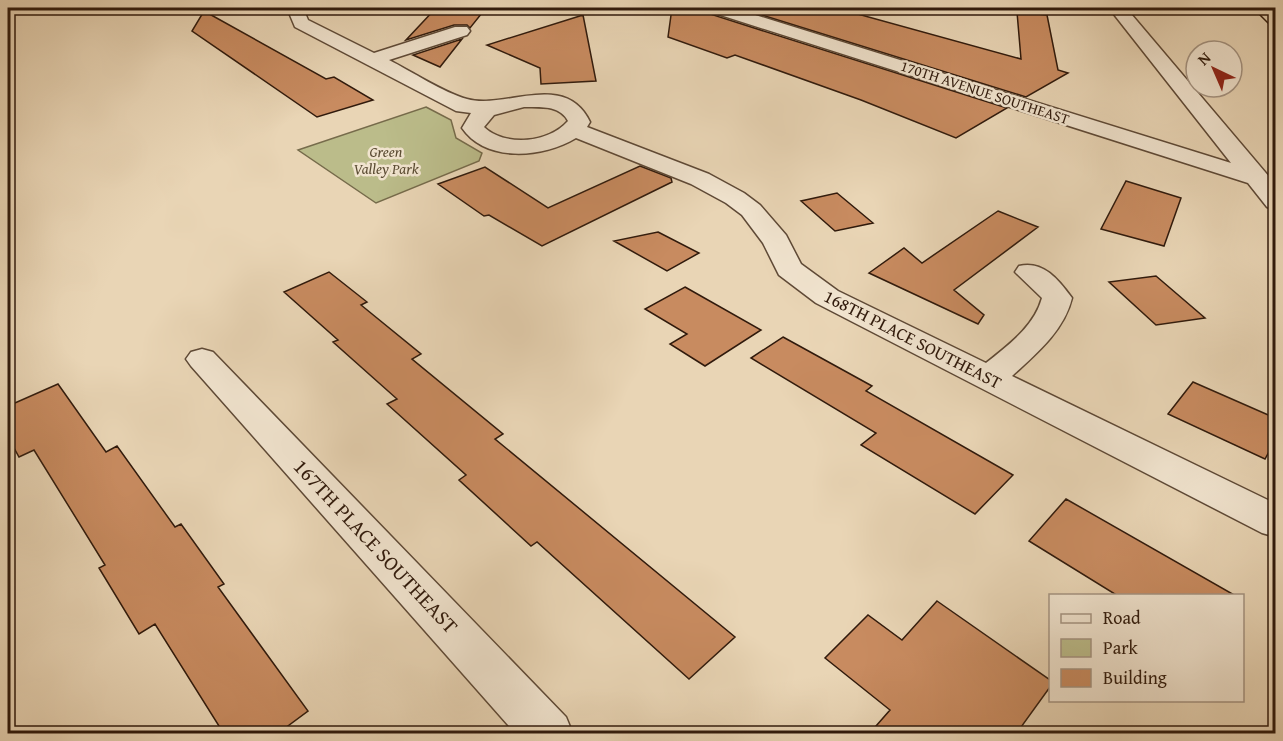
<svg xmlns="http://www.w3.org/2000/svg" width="1283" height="741" font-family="'Gentium Book Plus',serif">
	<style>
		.green { fill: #bbbc8a; stroke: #766b4b; stroke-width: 1.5 }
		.building { fill: #c88b60; stroke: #301a0c; stroke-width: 1.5 }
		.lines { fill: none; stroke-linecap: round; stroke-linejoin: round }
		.minor-casing { stroke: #5e4936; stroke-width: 3 }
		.highway-casing { stroke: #301a0c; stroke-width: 3 }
		.minor { fill: #f1e4cf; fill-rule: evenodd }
		.highway { fill: #e9d5b5; fill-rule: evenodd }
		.labels { text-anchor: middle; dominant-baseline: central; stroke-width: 5; stroke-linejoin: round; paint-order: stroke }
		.far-street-label { font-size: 15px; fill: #301a0c; stroke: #f1e4cf }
		.far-park-label { font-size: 15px; font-style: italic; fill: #5a4b32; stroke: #f1e4cf }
		.street-label { font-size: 18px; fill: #301a0c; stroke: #f1e4cf }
		.near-street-label { font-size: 21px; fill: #301a0c; stroke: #f1e4cf }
	</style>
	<rect width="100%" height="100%" fill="#e9d5b5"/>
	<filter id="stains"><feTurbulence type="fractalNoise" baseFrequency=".00333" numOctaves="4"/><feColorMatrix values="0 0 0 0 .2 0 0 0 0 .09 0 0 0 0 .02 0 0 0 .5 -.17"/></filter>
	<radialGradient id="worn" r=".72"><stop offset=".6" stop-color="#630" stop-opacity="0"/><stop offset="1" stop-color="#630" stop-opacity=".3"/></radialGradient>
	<path class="green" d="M426 107 451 120 456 138 482 153 479 161 376 203 298 150Z"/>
	<path class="building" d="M436 8H486L470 28 467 25H454L406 40Z
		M672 8H707L710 14 1007 108 956 138 861 100 735 55 727 58 668 37Z
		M739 8H836L1021 59 1017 12 1047 15 1058 70 1068 73 1026 97Z
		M204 11 326 79 334 77 373 100 317 117 192 31Z
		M583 15 596 81 541 84 540 68 487 45Z
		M462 39 440 67 413 55Z
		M640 166 671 178 672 182 542 246 489 215 484 216 438 184 485 167 548 208Z
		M1126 181 1181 198 1164 246 1101 229Z
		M837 193 873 223 835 231 801 201Z
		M998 211 1038 227 954 290 984 315 978 324 869 273 904 248 922 263Z
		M658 232 699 253 667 271 614 241Z
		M329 272 367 302 361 305 421 354 412 359 503 434 495 439 735 637 689 679 537 542 531 546 459 480 466 475 387 404 397 399 333 342 338 340 284 292Z
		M1156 276 1205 318 1156 325 1109 282Z
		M685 287 761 330 705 366 670 344 687 334 645 309Z
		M783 337 872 386 866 391 1013 475 975 514 861 445 876 433 751 358Z
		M1193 382 1275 418V441L1265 459 1168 414Z
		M58 384 106 452 117 446 175 527 181 524 224 584 218 587 308 711 277 734H224L155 624 139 634 99 568 105 565 34 450 19 457 8 437V406Z
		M1066 499 1236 596H1118L1029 541Z
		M937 601 1050 680V687L1016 734H869L890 710 825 658 868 615 902 640Z"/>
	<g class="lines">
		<defs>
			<path id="minor" d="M287 8H303L308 20 374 53 455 27H467L470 31 467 35 389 60C411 71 444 93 467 99 505 110 565 70 590 122L587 127 709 174 744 193 760 205 786 235 801 264 838 291 986 363C1008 345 1034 327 1042 298L1015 272 1019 266C1043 260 1059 280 1072 298 1064 331 1036 354 1012 376L1276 504V537L1262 533 816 303 779 275 763 243 742 215 726 203 691 184 576 138C543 158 486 163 462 128L471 113 456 111 295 27ZM524 107C540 107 560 105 568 121 549 143 505 147 484 127L494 115Z
				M709 8H733L1231 163 1109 8H1126L1276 185V210L1267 207 1248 183 711 12Z
				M202 349 213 352 566 717 573 734H516L191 366 186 359 191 352Z"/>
			<path id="highway" d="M1254 8H1272L1276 11V25L1270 24Z"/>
		</defs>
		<use href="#minor" class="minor-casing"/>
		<use href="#highway" class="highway-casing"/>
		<use href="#minor" class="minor"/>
		<use href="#highway" class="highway"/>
	</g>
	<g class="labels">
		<g class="far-street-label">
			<text transform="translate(985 92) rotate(18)">170TH AVENUE SOUTHEAST</text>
		</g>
		<g class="far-park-label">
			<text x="386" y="151">Green<tspan x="386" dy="17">Valley Park</tspan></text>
		</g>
		<g class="street-label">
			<text transform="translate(913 339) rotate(27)">168TH PLACE SOUTHEAST</text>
		</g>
		<g class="near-street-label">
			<text transform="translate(376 546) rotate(47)">167TH PLACE SOUTHEAST</text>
		</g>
	</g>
	<rect width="1283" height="741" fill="none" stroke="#e9d5b5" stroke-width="30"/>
	<rect x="9" y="9" width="1265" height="723" fill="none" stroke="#301a0c" stroke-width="3"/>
	<rect x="15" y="15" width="1253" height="711" fill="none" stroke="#301a0c" stroke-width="1.5"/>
	<rect x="1049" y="594" width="195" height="108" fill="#f1e4cf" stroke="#a49381" stroke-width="1.5"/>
	<rect x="1061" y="614" width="30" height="9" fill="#f1e4cf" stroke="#a49381" stroke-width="1.5"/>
	<text x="1103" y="624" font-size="18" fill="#301a0c">Road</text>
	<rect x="1061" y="639" width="30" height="18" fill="#bbbc8a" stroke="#a49381" stroke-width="1.5"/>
	<text x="1103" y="654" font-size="18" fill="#301a0c">Park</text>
	<rect x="1061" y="669" width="30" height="18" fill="#c88b60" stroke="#a49381" stroke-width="1.5"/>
	<text x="1103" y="684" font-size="18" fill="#301a0c">Building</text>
	<g transform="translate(1214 69) rotate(316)"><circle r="28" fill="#f1e4cf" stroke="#a49381" stroke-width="1.5"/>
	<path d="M0-4.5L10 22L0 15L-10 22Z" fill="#8f2418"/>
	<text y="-9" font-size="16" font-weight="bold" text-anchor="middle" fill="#301a0c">N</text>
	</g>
	<rect width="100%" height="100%" filter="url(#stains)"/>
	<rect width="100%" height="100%" fill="url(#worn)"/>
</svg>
